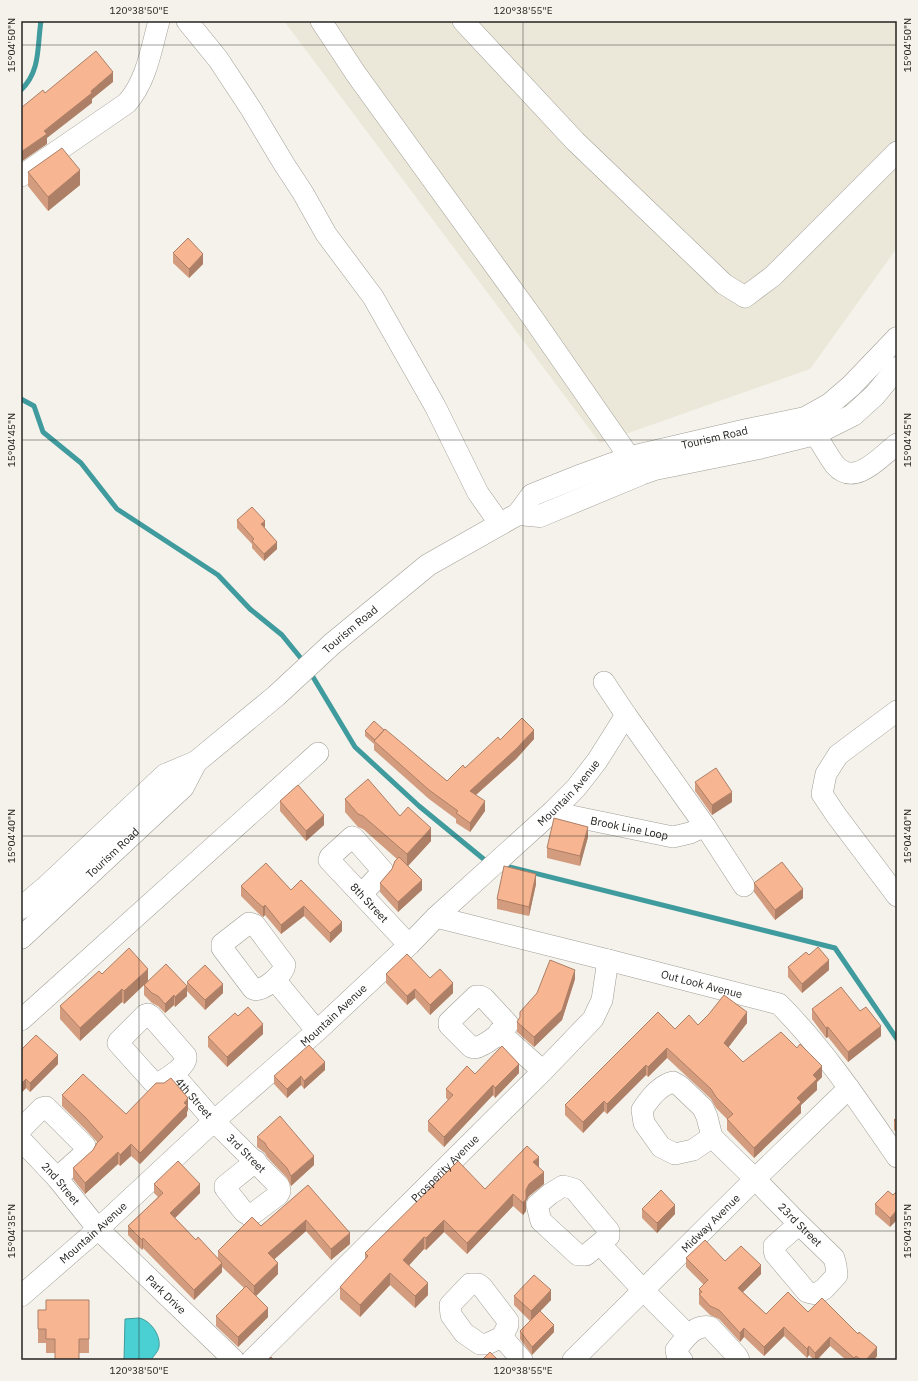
<svg xmlns="http://www.w3.org/2000/svg" width="918" height="1381" font-family="'IBM Plex Sans',sans-serif">
	<style>
		.built { fill: #ece8d9 }
		.water { fill: #4acfd3; stroke: #3f9b9d }
		.lines { fill: none; stroke-linecap: round; stroke-linejoin: round }
		.stream { stroke: #3f9b9d; stroke-width: 5 }
		.minor-casing { stroke: #9f9d95; stroke-width: 22 }
		.major-casing { stroke: #9f9d95; stroke-width: 23 }
		.minor { stroke: #fff; stroke-width: 21 }
		.major { stroke: #fff; stroke-width: 22 }
		.wall { fill: #d49c7e }
		.shaded-wall { fill: #ad7f66 }
		.building { fill: #f7b592; stroke: #ad7f66 }
		.ticks { fill: none; stroke: #242320; stroke-width: 1; stroke-opacity: 0.45 }
		.labels { text-anchor: middle; dominant-baseline: central; stroke-width: 3; stroke-linejoin: round; paint-order: stroke }
		.street-label { font-size: 11px; fill: #242320; stroke: #f4f2ea }
		.neatline { fill: none; stroke: #242320; stroke-width: 1.5 }
		.ticks-label { font-size: 10px; text-anchor: middle; fill: #242320 }
	</style>
	<rect width="100%" height="100%" fill="#f4f2ea"/>
	<path class="built" d="M284 21H897V248L810 369 600 443Z"/>
	<path class="water" d="M139 1318C150 1320 161 1335 159 1347 158 1352 154 1355 151 1360H124L125 1319Z"/>
	<g class="lines">
		<path class="stream" d="M21 90C41 71 37 46 41 21
			M21 399 34 406 43 432 81 463 117 509 218 575 250 609 282 635 304 662
			M310 672 355 747 419 806 486 861 489 862
			M502 865 835 948 897 1039"/>
		<defs>
			<g id="minor">
				<path d="M187 21 218 59 251 109 284 164 303 193 326 234 373 297 435 406 478 493 500 524"/>
				<path d="M321 21 356 74 532 317 639 471"/>
				<path d="M463 21 575 141 724 284 745 297 773 276 897 152"/>
				<path d="M21 176 127 103C147 80 151 49 159 21"/>
				<path d="M815 434C822 444 828 456 835 465 855 488 881 456 897 444"/>
				<path d="M604 682 626 715 705 826 744 886"/>
				<path d="M897 711 838 755 826 774 822 794 836 815 897 896"/>
				<path id="s1" d="M552 812 673 837 690 833 705 826"/>
				<path id="s2" d="M362 894 383 871 354 838 352 837 330 857 329 860 409 945"/>
				<path id="s3" d="M436 917 608 960 779 1004C824 1049 861 1105 897 1157"/>
				<path d="M249 923 255 925 285 965C284 974 262 993 253 989L222 948V944Z"/>
				<path d="M275 980 317 1031"/>
				<path d="M476 996H480L484 998 508 1024C504 1031 488 1043 480 1046 477 1048 474 1048 471 1047L449 1025V1022Z"/>
				<path d="M148 1014 151 1016 186 1056C188 1066 167 1078 159 1083L153 1082 118 1043 119 1041 145 1015Z"/>
				<path d="M21 1020 318 753"/>
				<path d="M499 1032 543 1071"/>
				<path id="s4" d="M173 1074 214 1121 279 1186 280 1191 278 1195 254 1213 249 1215 244 1212 225 1188V1186L256 1161"/>
				<path d="M21 1129 42 1108 46 1107 85 1146V1153L57 1178"/>
				<path id="s5" d="M712 1137 693 1150 675 1154 661 1147 644 1123 642 1110C649 1099 660 1085 673 1082L680 1086 703 1108 707 1117 712 1137 755 1179 799 1224 834 1258 836 1266 837 1275 824 1289 816 1294 807 1292 775 1254 774 1250V1246L799 1224"/>
				<path id="s6" d="M21 1140 57 1178 98 1229 234 1360"/>
				<path d="M563 1186 574 1189 609 1231V1236L586 1255H578L541 1221 537 1205 550 1194Z"/>
				<path d="M600 1244 643 1290 688 1335"/>
				<path d="M470 1284H478L482 1287 508 1321V1325L502 1337 487 1344H480L464 1333 451 1315 450 1305Z"/>
				<path id="s7" d="M21 1296 98 1229 214 1121 317 1031 409 945 436 917 552 812 576 788 597 761 626 715"/>
				<path d="M502 1337 522 1360"/>
				<path id="s8" d="M252 1360 543 1071 593 1019 602 1000 608 960"/>
				<path id="s9" d="M573 1360 755 1179 849 1088"/>
				<path d="M682 1360 677 1355 676 1350C685 1339 694 1324 710 1327L737 1356 739 1360"/>
			</g>
			<g id="major">
				<path d="M518 514 540 516 641 474 655 469 759 448 815 434 853 415 875 395 897 368"/>
				<path id="s10" d="M21 908 46 887 165 775 196 762 276 696 332 644 428 565 518 514 532 495 582 475 631 457 747 430 805 418 830 404 851 386 897 338"/>
				<path id="s11" d="M21 938 183 787 196 762"/>
			</g>
		</defs>
		<use href="#minor" class="minor-casing"/>
		<use href="#major" class="major-casing"/>
		<use href="#minor" class="minor"/>
		<use href="#major" class="major"/>
	</g>
	<path class="wall" d="M28 172 80 185 48 211 28 186Z
		M173 253 203 264 189 278 173 263Z
		M237 520 265 528 277 549 264 561 252 548V544L237 528Z
		M384 730 447 781 465 768 500 740 534 739 516 759 476 795 485 811 470 832 456 823V819L429 799 374 750V744L365 736V731Z
		M695 782 732 802 712 815 695 791Z
		M345 799 400 816 431 841 408 866 422 890 398 912 380 892V883L392 869 397 859 363 829 358 827 345 812Z
		M280 801 324 825 306 841 280 811Z
		M588 837 580 866 547 858V848Z
		M754 883 803 898 775 920 754 892Z
		M536 884 529 916 497 909V899Z
		M241 886 291 890 342 931 330 943 304 916 281 934 265 915 263 917 258 913 241 896Z
		M809 955 829 970 802 993 788 977V967Z
		M102 974 148 981 187 996 175 1007 174 1005 165 1013 158 1006 152 1003 144 995V985L124 1004 122 1002 80 1041 60 1019V1006Z
		M386 974 453 993 430 1015 415 998 407 1005 386 983Z
		M575 979 562 1020 534 1047 517 1032V1022Z
		M187 982 223 993 205 1010 187 991Z
		M812 1009 860 1011 881 1036 848 1062 828 1037 826 1038 812 1019Z
		M238 1016 263 1034 227 1067 208 1047V1037Z
		M747 1023 728 1048 743 1062 822 1077 817 1082V1090L801 1105V1113L754 1158 727 1130V1119L716 1108 711 1099 667 1058 648 1077 646 1075 607 1114 604 1111 583 1133 565 1115V1105L698 1025Z
		M21 1050 58 1064 30 1092 26 1088 21 1093Z
		M325 1070 304 1089 301 1085 287 1098 274 1084V1076Z
		M519 1073 495 1098 493 1095 444 1147 428 1131V1121L448 1100 446 1098V1089L475 1074Z
		M62 1095 126 1114 188 1110 187 1112V1116L140 1164 131 1156 120 1166 118 1164 85 1194 73 1179V1168L93 1150 97 1142 85 1129 62 1106Z
		M897 1107V1133L894 1130V1120L896 1119V1108Z
		M257 1137 314 1165 291 1186 287 1178 267 1157 265 1153 257 1147Z
		M539 1167 544 1184 529 1196 526 1201V1211L523 1215 513 1206 467 1254 444 1232 426 1250 424 1249 409 1265 428 1295 415 1308 390 1285 360 1317 340 1299V1287L365 1260V1253L485 1189Z
		M154 1184 200 1193 175 1218 196 1240 218 1258V1251L261 1226 308 1185 350 1244 331 1260 306 1231 274 1259 278 1274 256 1296 268 1317 238 1347 216 1326V1316L244 1288 222 1267V1272L194 1300 143 1248 142 1250 128 1235V1226L158 1197 154 1193Z
		M893 1195 890 1227 875 1214V1204Z
		M642 1209 675 1214 657 1233 642 1218Z
		M686 1258 725 1261 761 1274 743 1292 766 1314 808 1312 877 1356 874 1360H846L830 1346 817 1360H814L809 1355 807 1358 784 1336 764 1356 744 1337 740 1342 719 1319 710 1315 699 1304V1289L704 1285 686 1267Z
		M514 1296 551 1300 540 1311 554 1332 532 1355 520 1339V1331L530 1321 514 1305Z
		M89 1300V1353H46V1343H38V1310H46Z"/>
	<path class="shaded-wall" d="M113 72V82L92 99V103L47 138V144L21 162V152L44 131Z
		M80 170V185L48 211V197Z
		M203 254V264L189 278V269Z
		M265 521V528L261 524Z
		M277 542V549L264 561V554Z
		M534 730V739L516 759 470 800V791Z
		M732 792V802L712 815V805Z
		M485 801V811L470 832V823Z
		M324 815V825L306 841V831Z
		M588 827V837L580 866V856Z
		M431 828V841L407 867V854Z
		M536 874V884L529 916V907Z
		M422 880V890L398 912V902Z
		M803 889V898L775 920V910Z
		M265 905V915L263 917V907Z
		M304 906V916L281 934V925Z
		M342 922V931L330 943V933Z
		M829 960V970L802 993V984Z
		M148 969V981L124 1004V991Z
		M575 970V979L562 1020 534 1047V1037Z
		M453 983V993L430 1015V1005Z
		M223 984V993L205 1010V1000Z
		M187 986V996L175 1007V997Z
		M122 989V1002L80 1041V1028Z
		M415 989V998L407 1005V996Z
		M174 995V1005L165 1013V1004Z
		M747 1012V1023L724 1053V1043Z
		M263 1024V1034L227 1067V1057Z
		M881 1026V1036L848 1062V1052Z
		M828 1027V1037L826 1038V1028Z
		M667 1048V1058L648 1077V1067Z
		M58 1055V1064L30 1092V1083Z
		M325 1062V1070L304 1089V1081Z
		M519 1064V1073L495 1098V1088Z
		M646 1065V1075L607 1114V1104Z
		M822 1066V1077L817 1082V1090L801 1105V1113L754 1158V1148L797 1098 813 1075Z
		M301 1076V1085L287 1098V1089Z
		M26 1079V1088L21 1093V1084Z
		M493 1085V1095L444 1147V1137Z
		M188 1098V1110L187 1112V1116L140 1164V1153Z
		M604 1101V1111L583 1133V1122Z
		M131 1144V1156L120 1166V1155Z
		M118 1152V1164L85 1194V1183Z
		M314 1156V1165L291 1186V1176Z
		M539 1157V1168L533 1162Z
		M544 1172V1184L529 1196 526 1201V1211L523 1215V1203L526 1190 529 1184Z
		M200 1184V1193L170 1223V1213Z
		M513 1194V1206L467 1254V1243Z
		M675 1205V1214L657 1233V1223Z
		M897 1210V1220L890 1227V1218Z
		M306 1220V1231L268 1265V1253Z
		M444 1220V1232L426 1250V1238Z
		M350 1233V1244L331 1260V1249Z
		M424 1237V1249L403 1272V1260Z
		M143 1238V1248L142 1250V1240Z
		M222 1263V1272L194 1300V1290Z
		M278 1263V1274L254 1298V1286Z
		M761 1265V1274L738 1297V1288Z
		M390 1273V1285L360 1317V1305Z
		M428 1283V1295L415 1308V1296Z
		M551 1290V1300L531 1321V1311Z
		M268 1308V1317L238 1347V1337Z
		M554 1325V1332L532 1355V1347Z
		M784 1327V1336L764 1356V1347Z
		M744 1328V1337L740 1342V1333Z
		M830 1337V1346L817 1360H815V1353Z
		M809 1346V1355L807 1358V1349Z
		M877 1347V1356L874 1360H866Z"/>
	<path class="building" d="M96 51 113 72 91 91 92 93 44 131 47 134 21 152V108L43 90 45 93Z
		M62 148 80 170 48 197 28 172Z
		M188 238 203 254 189 269 173 253Z
		M252 507 265 521 261 524 277 542 264 554 252 541 254 539 237 520Z
		M522 718 534 730 516 749 470 791 485 801 470 823 456 813 458 811 429 790 374 741 385 729 447 781 463 765 465 768 498 737 500 740Z
		M374 721 384 730 375 740 365 731Z
		M716 768 732 792 712 805 695 782Z
		M368 779 400 816 408 807 431 828 407 854 363 816 358 814 345 799Z
		M298 785 324 815 306 831 280 801Z
		M554 818 588 827 580 856 547 848Z
		M399 857 422 880 398 902 380 883 392 869 395 861Z
		M782 862 803 889 775 910 754 883Z
		M266 863 291 890 301 880 342 922 330 933 304 906 281 925 265 905 263 907 258 903 241 886Z
		M504 866 536 874 529 907 497 899Z
		M818 947 829 960 802 984 788 967 806 952 809 955Z
		M129 948 148 969 124 991 122 989 80 1028 60 1006 99 971 102 974Z
		M407 954 430 978 440 969 453 983 430 1005 415 989 407 996 386 974Z
		M550 960 575 970 562 1010 534 1037 517 1022 520 1017V1012L537 993Z
		M166 964 187 986 175 997 174 995 165 1004 158 996 152 993 144 985Z
		M205 965 223 984 205 1000 187 982Z
		M841 987 860 1011 866 1007 881 1026 848 1052 828 1027 826 1028 812 1009Z
		M724 995 747 1012 724 1043 743 1062 781 1032 797 1048 800 1044 822 1066 813 1075 817 1079 797 1098 801 1102 754 1148 727 1119 733 1114 716 1097 711 1089 667 1048 648 1067 646 1065 607 1104 604 1101 583 1122 565 1105 658 1012 675 1029 689 1015 698 1025 709 1014Z
		M248 1007 263 1024 227 1057 208 1037 235 1013 238 1016Z
		M36 1035 58 1055 30 1083 26 1079 21 1084V1050Z
		M309 1045 325 1062 304 1081 301 1076 287 1089 274 1076Z
		M502 1046 519 1064 495 1088 493 1085 444 1137 428 1121 453 1095 446 1089 467 1066 475 1074Z
		M83 1074 126 1114 156 1083H164L171 1078 188 1098 184 1103 187 1105 140 1153 131 1144 120 1155 118 1152 85 1183 73 1168 93 1150 97 1143 103 1137 85 1117 62 1095Z
		M280 1116 314 1156 291 1176 287 1168 267 1147 265 1143 257 1137Z
		M897 1118V1123L894 1120Z
		M527 1146 539 1157 533 1162 544 1172 529 1184 526 1190V1199L523 1203 513 1194 467 1243 444 1220 426 1238 424 1237 403 1260 428 1283 415 1296 390 1273 360 1305 340 1287 368 1256 365 1253 458 1161 485 1189Z
		M178 1161 200 1184 170 1213 196 1240 198 1237 222 1263 194 1290 143 1238 142 1240 128 1226 163 1193 154 1184Z
		M308 1185 350 1233 331 1249 306 1220 268 1253 278 1263 254 1286 218 1251 252 1217 261 1226Z
		M661 1190 675 1205 657 1223 642 1209Z
		M888 1191 893 1195 897 1191V1210L890 1218 875 1204Z
		M705 1240 725 1261 741 1246 761 1265 738 1288 766 1314 788 1292 808 1312 822 1298 858 1334 859 1332 877 1347 866 1360H861L856 1356 854 1358 830 1337 815 1353 809 1346 807 1349 784 1327 764 1347 744 1328 740 1333 719 1310 710 1306 699 1294 702 1292 699 1289 708 1280 686 1258Z
		M534 1275 551 1290 531 1311 514 1296Z
		M246 1286 268 1308 238 1337 216 1316Z
		M46 1300H89V1339H79V1360H55V1339H46V1329H38V1310H46Z
		M540 1311 554 1325 532 1347 520 1331Z
		M490 1352 498 1360H482Z
		M271 1357 274 1360H268Z"/>
	<path class="ticks" d="M139 21V1360M523 21V1360M21 45H897M21 440H897M21 836H897M21 1231H897"/>
	<g class="labels">
		<g class="street-label">
			<text stroke="none"><textPath href="#s10" startOffset="853">Tourism Road</textPath></text>
			<text stroke="none"><textPath href="#s10" startOffset="433">Tourism Road</textPath></text>
			<text stroke="none"><textPath href="#s7" startOffset="744">Mountain Avenue</textPath></text>
			<text stroke="none"><textPath href="#s1" startOffset="79">Brook Line Loop</textPath></text>
			<text stroke="none"><textPath href="#s11" startOffset="125">Tourism Road</textPath></text>
			<text stroke="none"><textPath href="#s2" startOffset="169">8th Street</textPath></text>
			<text stroke="none"><textPath href="#s3" startOffset="274">Out Look Avenue</textPath></text>
			<text stroke="none"><textPath href="#s7" startOffset="420">Mountain Avenue</textPath></text>
			<text stroke="none"><textPath href="#s4" startOffset="32">4th Street</textPath></text>
			<text stroke="none"><textPath href="#s4" startOffset="108">3rd Street</textPath></text>
			<text stroke="none"><textPath href="#s8" startOffset="272">Prosperity Avenue</textPath></text>
			<text stroke="none"><textPath href="#s6" startOffset="59">2nd Street</textPath></text>
			<text stroke="none"><textPath href="#s9" startOffset="194">Midway Avenue</textPath></text>
			<text stroke="none"><textPath href="#s5" startOffset="337">23rd Street</textPath></text>
			<text stroke="none"><textPath href="#s7" startOffset="96">Mountain Avenue</textPath></text>
			<text stroke="none"><textPath href="#s6" startOffset="212">Park Drive</textPath></text>
		</g>
	</g>
	<rect width="918" height="1381" fill="none" stroke="#f4f2ea" stroke-width="44"/>
	<rect x="22" y="22" width="874" height="1337" class="neatline"/>
	<g class="ticks-label">
		<text x="139" y="14">120°38'50"E</text>
		<text x="523" y="14">120°38'55"E</text>
		<text transform="translate(11 45) rotate(-90)" y="4">15°04'50"N</text>
		<text transform="translate(907 45) rotate(-90)" y="4">15°04'50"N</text>
		<text transform="translate(11 440) rotate(-90)" y="4">15°04'45"N</text>
		<text transform="translate(907 440) rotate(-90)" y="4">15°04'45"N</text>
		<text transform="translate(11 836) rotate(-90)" y="4">15°04'40"N</text>
		<text transform="translate(907 836) rotate(-90)" y="4">15°04'40"N</text>
		<text transform="translate(11 1231) rotate(-90)" y="4">15°04'35"N</text>
		<text transform="translate(907 1231) rotate(-90)" y="4">15°04'35"N</text>
		<text x="139" y="1374">120°38'50"E</text>
		<text x="523" y="1374">120°38'55"E</text>
	</g>
</svg>
